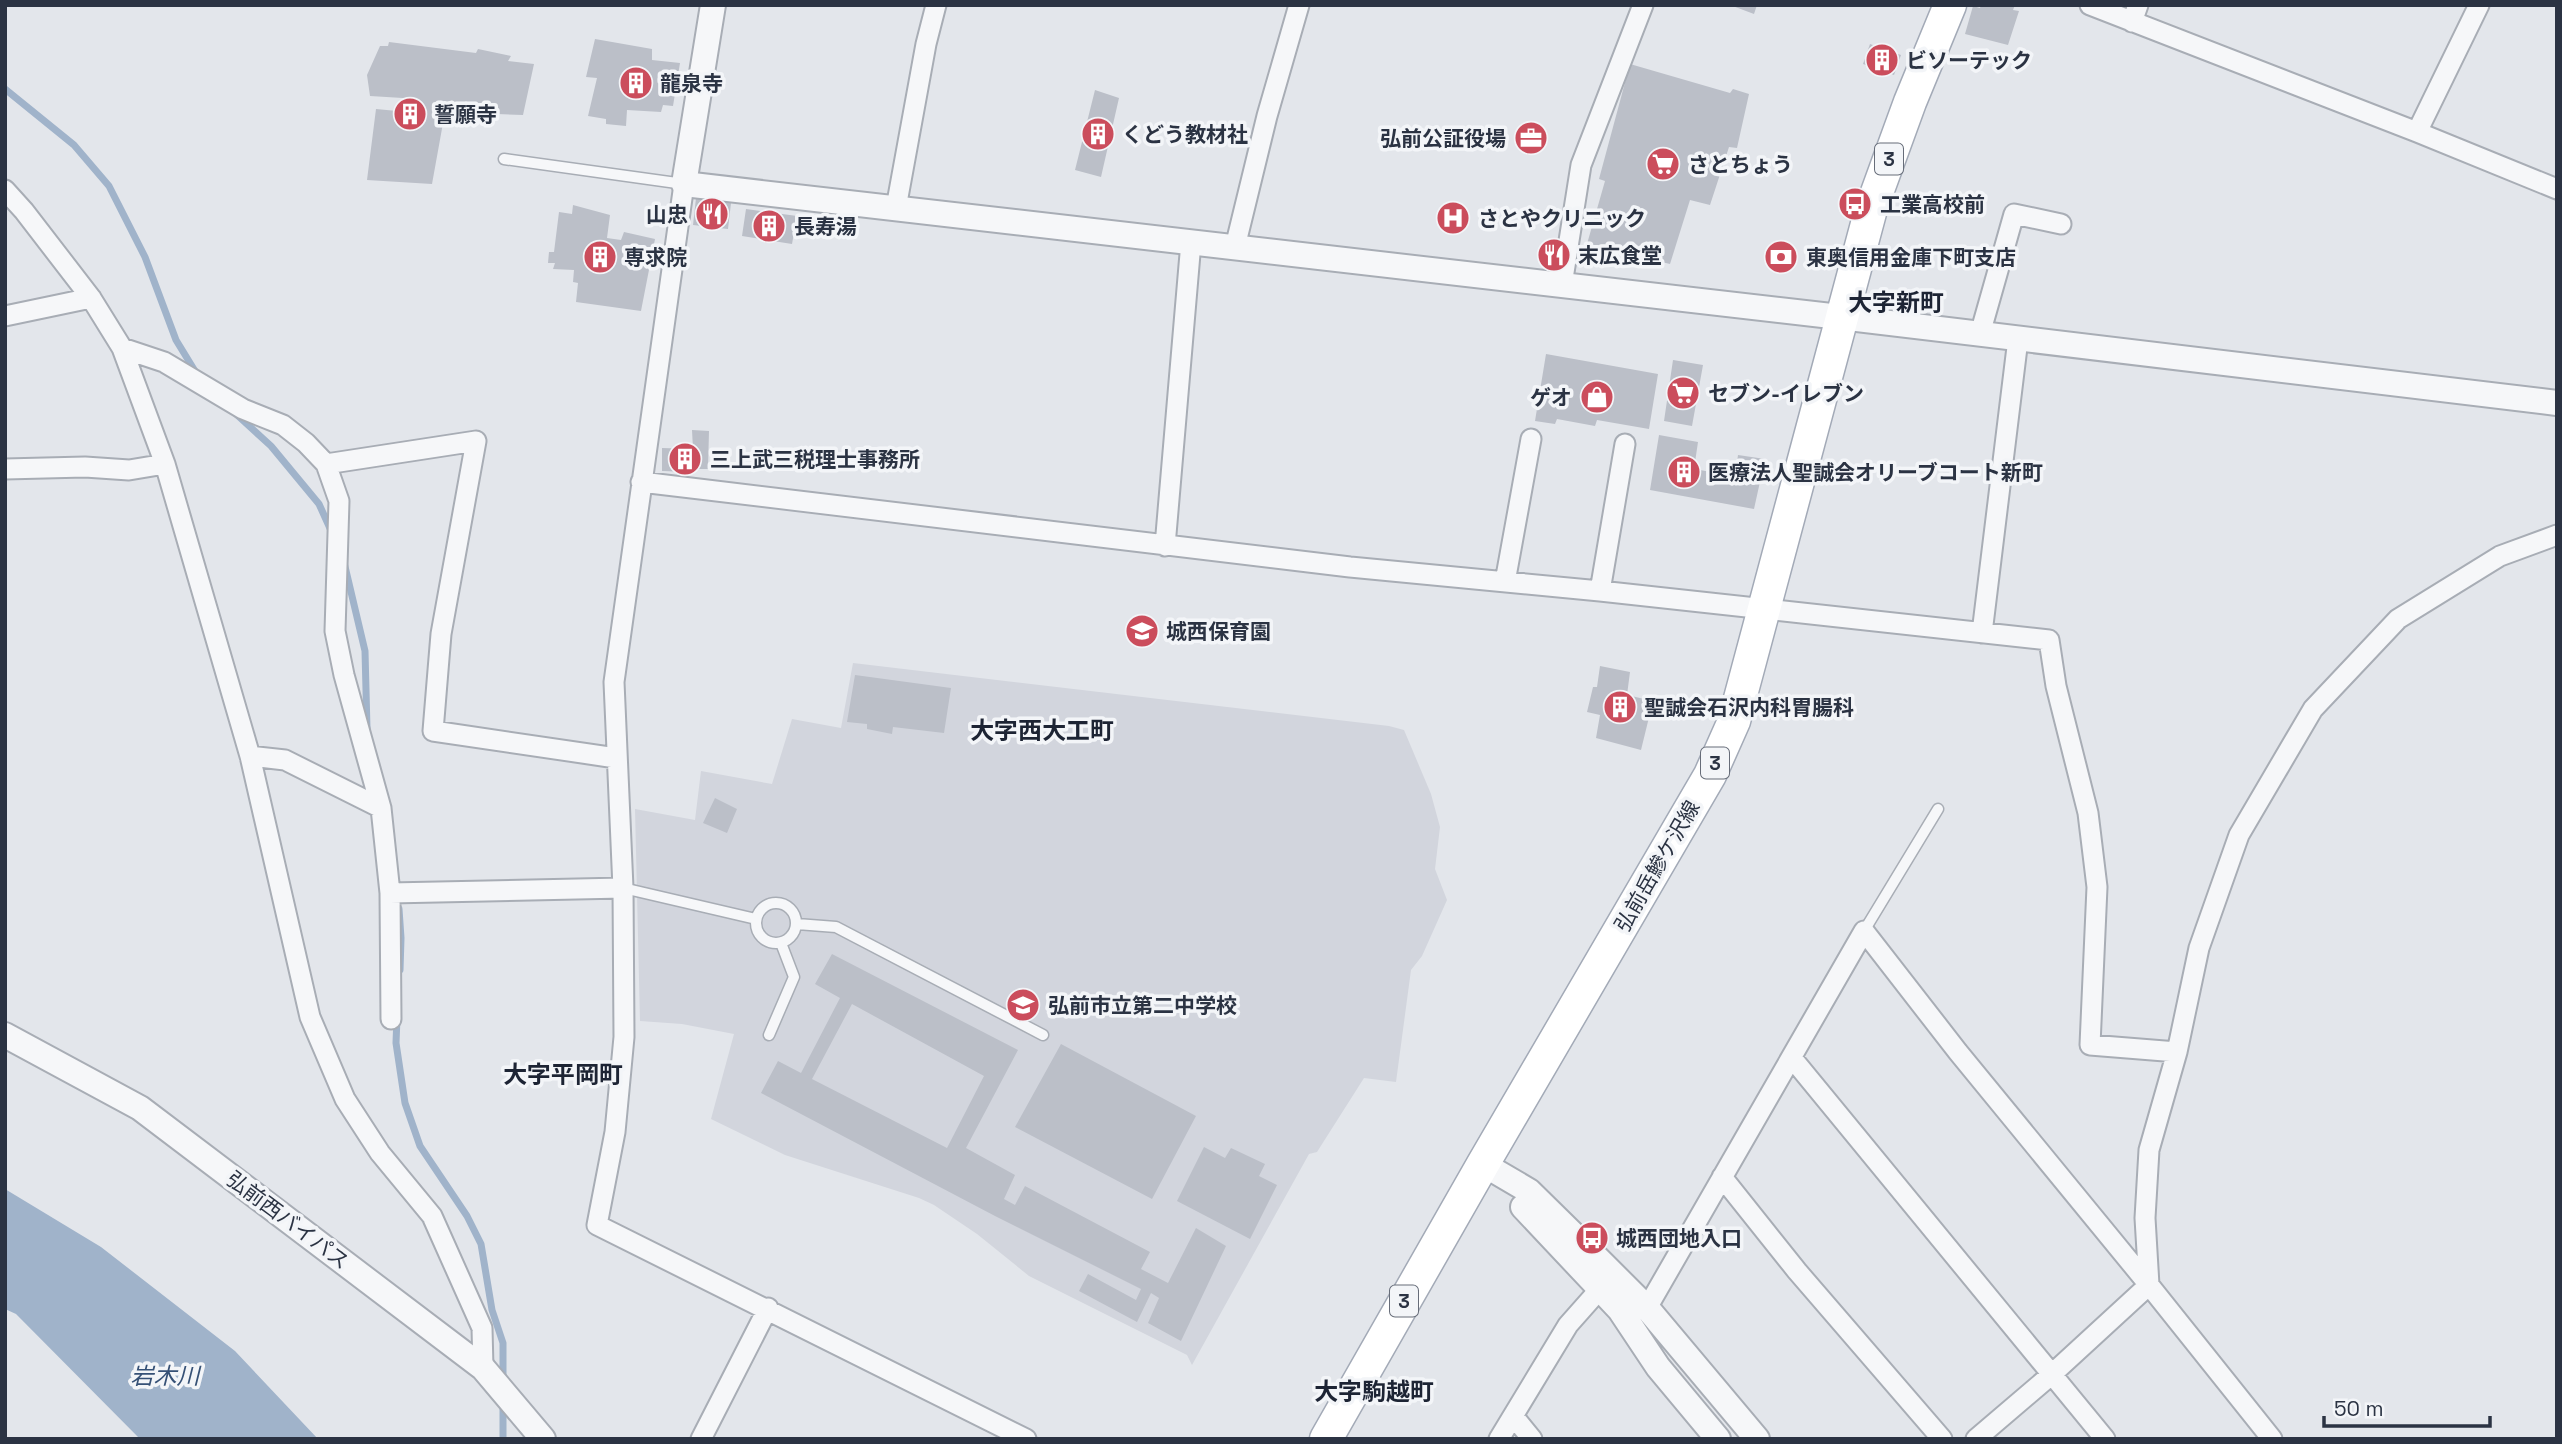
<svg xmlns="http://www.w3.org/2000/svg" width="2562" height="1444" font-family="'Space Grotesk','Noto Sans JP',sans-serif">
	<style>
		.built { fill: #d2d5dd }
		.water { fill: #a0b3ca }
		.lines { fill: none; stroke-linecap: round; stroke-linejoin: round }
		.stream { stroke: #a0b3ca; stroke-width: 7 }
		.building { fill: #bbbfc8; fill-rule: evenodd }
		.service-casing { stroke: #a8adb5; stroke-width: 13 }
		.minor-casing { stroke: #a8adb5; stroke-width: 23 }
		.tertiary-casing { stroke: #a8adb5; stroke-width: 28 }
		.primary-casing { stroke: #a3aab7; stroke-width: 35 }
		.service { stroke: #f6f7f9; stroke-width: 10 }
		.minor { stroke: #f6f7f9; stroke-width: 19 }
		.tertiary { stroke: #f6f7f9; stroke-width: 24 }
		.primary { stroke: #fff; stroke-width: 32 }
		.labels { text-anchor: middle; dominant-baseline: central; stroke-width: 7; stroke-linejoin: round; paint-order: stroke }
		.shield { fill: #f3f5f8; stroke: #676d79; stroke-width: 2 }
		.shield-label { font-size: 19px; font-weight: bold; fill: #2b3343 }
		.poi-label { font-size: 21px; font-weight: bold; fill: #2b3343; stroke: #f3f5f8; text-anchor: start }
		.street-label { font-size: 21px; fill: #2b3343; stroke: #f3f5f8 }
		.water-label { font-size: 23px; font-style: italic; fill: #365176; stroke: #f3f5f8 }
		.quarter-label { font-size: 24px; font-weight: bold; fill: #1d2434; stroke: #f3f5f8 }
	</style>
	<rect width="100%" height="100%" fill="#e3e6eb"/>
	<path class="built" d="M853 663 1389 726 1404 730 1431 794 1440 827 1435 869 1447 900 1422 956 1411 970 1396 1082 1364 1078 1317 1152 1309 1154 1192 1365 1187 1355 1029 1276 977 1234 934 1205 919 1198 785 1155 711 1119 734 1034 682 1024 640 1021 635 809 695 820 701 771 772 784 792 719 841 728Z"/>
	<path class="water" d="M5 1189 101 1247 235 1351 318 1439H140L16 1314 5 1309Z"/>
	<g class="lines">
		<path class="stream" d="M5 89 74 145 109 186 145 257 176 340 198 376
			M236 414 271 446 319 504 333 535
			M343 558 365 651 367 729
			M399 909 401 938 400 970
			M397 1017 396 1043 405 1103 420 1146 467 1216 481 1244 492 1310 503 1343V1381
			M503 1403V1439"/>
	</g>
	<path class="building" d="M1730 5H1757L1754 14Z
		M1981 5H2015L2013 10 2019 11 2008 45 1965 34 1973 6 1980 8Z
		M595 39 652 49V60L680 63 673 106 663 105 661 112 627 110 626 126 606 124V119L588 116 597 78 586 77Z
		M389 42 476 53 478 49 511 56 508 61 534 64 523 115 445 112 432 184 367 180 376 109 418 113 419 99 370 96 367 75 380 46H388Z
		M1870 44 1901 55 1894 75 1863 64Z
		M1630 64 1730 93 1733 89 1749 94 1737 148 1729 147 1710 205 1690 200 1670 264 1587 244 1605 181 1599 179Z
		M1095 90 1119 98 1101 177 1075 170Z
		M696 198 731 203 728 229 693 225Z
		M573 205 610 215 607 238 621 240 624 232 655 239 641 311 576 302 578 283 573 282 574 270 553 269 555 263H548L549 252H554L559 212 572 214Z
		M746 209 797 216 792 244 742 236Z
		M1546 354 1658 374 1649 429 1597 420 1595 426 1557 419 1555 424 1535 421Z
		M1673 360 1703 365 1692 426 1664 421Z
		M692 430 709 431 708 469H692L691 472 662 471V448L693 449Z
		M1659 435 1698 442 1694 469 1735 476 1738 455 1765 459 1754 509 1650 490Z
		M1600 666 1630 672 1627 695 1653 701 1641 750 1596 738 1600 715 1587 712 1593 687H1597Z
		M855 675 951 688 944 733 893 727 892 734 867 729V724L847 722Z
		M715 798 737 809 727 833 703 823Z
		M832 954 1018 1050 966 1148 1015 1175 1004 1199 1015 1205 1025 1186 1150 1252 1141 1269 1168 1283 1196 1228 1226 1246 1181 1341 1148 1323 1159 1298 1151 1293 1137 1322 1079 1291 1088 1274 1136 1300 1141 1289 995 1216 761 1093 778 1061 801 1073 840 998 815 984ZM852 1004 984 1076 947 1148 812 1079Z
		M1061 1044 1196 1116 1152 1199 1015 1127Z
		M1204 1147 1225 1158 1231 1148 1265 1164 1259 1176 1277 1185 1250 1239 1177 1201Z"/>
	<g class="lines">
		<defs>
			<path id="service" d="M504 159 684 184
				M623 888 756 919
				M756 923a20 20 0 1 1 40 0a20 20 0 1 1-40 0Z
				M797 924 836 927 1043 1035
				M1864 931 1938 809
				M769 1035 794 977 781 943"/>
			<path id="minor" d="M2090 5 2417 132 2557 189
				M2132 22 2138 5
				M2417 132 2479 5
				M684 184 614 682 623 888 624 1037 615 1132 597 1225 1026 1439
				M5 190 24 211 91 298 122 348 165 464 250 756 310 1017 345 1099 380 1153 432 1216 482 1328 483 1368
				M896 208 926 44 936 5
				M1235 247 1267 116 1299 5
				M1562 285 1581 165 1643 5
				M5 316 91 298
				M1980 334 2014 214 2061 224
				M122 348 164 362 243 409 283 425 306 443 326 464 339 501 335 631 344 675 381 808 390 893 391 1019
				M326 464 476 441 441 634 433 731 616 758
				M5 469 85 467 129 470 165 464
				M641 482 1350 567 1600 591 2049 640 2056 686 2088 813 2097 887 2090 1045 2177 1052
				M1165 546 1191 242
				M1505 582 1531 439
				M1600 591 1625 444
				M1982 633 2018 339
				M250 756 285 760 381 808
				M390 893 623 888
				M1792 1058 2105 1439
				M1722 1177 1797 1271 1942 1439
				M1647 1308 1864 931 1958 1052 2149 1285 2051 1375 1976 1439
				M1514 1417 1532 1439
				M701 1439 768 1308
				M1499 1439 1568 1325 1599 1290
				M2272 1439 2149 1285 2145 1218 2149 1150 2177 1052 2199 948 2239 835 2313 709 2398 619 2500 556 2557 535"/>
			<path id="tertiary" d="M713 5 684 184 1840 317 2557 403
				M5 1035 140 1108 483 1368 543 1439
				M1483 1164 1529 1191 1585 1246 1647 1308 1757 1439
				M1523 1207 1620 1310 1658 1367 1718 1439"/>
			<path id="primary" d="M1326 1439 1483 1164 1710 775 1734 721 1871 209 1910 102 1950 5"/>
		</defs>
		<use href="#service" class="service-casing"/>
		<use href="#minor" class="minor-casing"/>
		<use href="#tertiary" class="tertiary-casing"/>
		<use href="#primary" class="primary-casing"/>
		<use href="#service" class="service"/>
		<use href="#minor" class="minor"/>
		<use href="#tertiary" class="tertiary"/>
		<use href="#primary" class="primary"/>
	</g>
	<defs>
		<symbol id="building-disc" viewBox="-11 -11 22 22"><circle r="9.5" fill="#cb4d5c" stroke="#f3f5f8"/><path d="M-4-6H4V6H1V3H-1V6H-4ZM-2.5-4.3h1.7v1.8h-1.7ZM.8-4.3h1.7v1.8H.8ZM-2.5-1h1.7V.8h-1.7ZM.8-1h1.7V.8H.8Z" fill="#fff"/></symbol>
		<symbol id="office-disc" viewBox="-11 -11 22 22"><circle r="9.5" fill="#cb4d5c" stroke="#f3f5f8"/><path d="M-6-3h4V-5.5h4V-3h4V5H-6ZM-1-4.5V-3h2v-1.5ZM-6 0V1H6V0Z" fill="#fff"/></symbol>
		<symbol id="supermarket-disc" viewBox="-11 -11 22 22"><circle r="9.5" fill="#cb4d5c" stroke="#f3f5f8"/><path d="M-6-5.5h2.5l.6 2H6L4.5 2H-2.5L-4.4-4H-6ZM-1.5 3.2a1.3 1.3 0 1 0 .1 0ZM3 3.2a1.3 1.3 0 1 0 .1 0Z" fill="#fff"/></symbol>
		<symbol id="bus-disc" viewBox="-11 -11 22 22"><circle r="9.5" fill="#cb4d5c" stroke="#f3f5f8"/><path d="M-5-6H5V4H4V6H2V4H-2V6H-4V4H-5ZM-3.5-4V0h7V-4ZM-3.5 1.2v1.5H-2V1.2ZM2 1.2v1.5H3.5V1.2Z" fill="#fff"/></symbol>
		<symbol id="restaurant-disc" viewBox="-11 -11 22 22"><circle r="9.5" fill="#cb4d5c" stroke="#f3f5f8"/><path d="M-5-6h1v4h1v-4h1v4h1v-4h1v5L-1.5 .5V6h-2V.5L-5-1ZM5-6V6H3V1.5H1.5Q1.5-4 5-6Z" fill="#fff"/></symbol>
		<symbol id="hospital-disc" viewBox="-11 -11 22 22"><circle r="9.5" fill="#cb4d5c" stroke="#f3f5f8"/><path d="M-5-5h3v3.5h4V-5h3V5h-3V1.5h-4V5h-3Z" fill="#fff"/></symbol>
		<symbol id="bank-disc" viewBox="-11 -11 22 22"><circle r="9.5" fill="#cb4d5c" stroke="#f3f5f8"/><path d="M-6-4H6V4H-6ZM0-2.3a2.3 2.3 0 1 0 0 4.6a2.3 2.3 0 1 0 0-4.6Z" fill="#fff"/></symbol>
		<symbol id="shop-disc" viewBox="-11 -11 22 22"><circle r="9.5" fill="#cb4d5c" stroke="#f3f5f8"/><path d="M-5-2.5h2.3a2.7 3.5 0 0 1 5.4 0H5L5.5 6h-11ZM-1.5-2.5h3a1.5 2.3 0 0 0-3 0Z" fill="#fff"/></symbol>
		<symbol id="school-disc" viewBox="-11 -11 22 22"><circle r="9.5" fill="#cb4d5c" stroke="#f3f5f8"/><path d="M0-5L7-2L0 1L-7-2ZM-4 1L0 2.5L4 1V4Q0 6-4 4Z" fill="#fff"/></symbol>
	</defs>
	<g fill-rule="evenodd">
		<use href="#building-disc" x="1863" y="41" width="38" height="38"/>
		<use href="#building-disc" x="617" y="64" width="38" height="38"/>
		<use href="#building-disc" x="391" y="95" width="38" height="38"/>
		<use href="#building-disc" x="1079" y="115" width="38" height="38"/>
		<use href="#office-disc" x="1512" y="119" width="38" height="38"/>
		<use href="#supermarket-disc" x="1644" y="145" width="38" height="38"/>
		<use href="#bus-disc" x="1836" y="185" width="38" height="38"/>
		<use href="#restaurant-disc" x="693" y="195" width="38" height="38"/>
		<use href="#hospital-disc" x="1434" y="199" width="38" height="38"/>
		<use href="#building-disc" x="750" y="207" width="38" height="38"/>
		<use href="#restaurant-disc" x="1535" y="236" width="38" height="38"/>
		<use href="#building-disc" x="581" y="238" width="38" height="38"/>
		<use href="#bank-disc" x="1762" y="238" width="38" height="38"/>
		<use href="#supermarket-disc" x="1664" y="374" width="38" height="38"/>
		<use href="#shop-disc" x="1578" y="378" width="38" height="38"/>
		<use href="#building-disc" x="666" y="440" width="38" height="38"/>
		<use href="#building-disc" x="1665" y="453" width="38" height="38"/>
		<use href="#school-disc" x="1123" y="612" width="38" height="38"/>
		<use href="#building-disc" x="1601" y="688" width="38" height="38"/>
		<use href="#school-disc" x="1004" y="986" width="38" height="38"/>
		<use href="#bus-disc" x="1573" y="1219" width="38" height="38"/>
	</g>
	<g class="labels">
		<g class="shield">
			<rect x="1875" y="143.5" width="28" height="31" rx="5"/>
			<rect x="1701" y="747.5" width="28" height="31" rx="5"/>
			<rect x="1390" y="1285.5" width="28" height="31" rx="5"/>
		</g>
		<g class="shield-label">
			<text x="1889" y="159">3</text>
			<text x="1715" y="763">3</text>
			<text x="1404" y="1301">3</text>
		</g>
		<g class="poi-label">
			<text x="1906" y="60">ビソーテック</text>
			<text x="660" y="83">龍泉寺</text>
			<text x="434" y="114">誓願寺</text>
			<text x="1122" y="134">くどう教材社</text>
			<text x="1506" y="138" text-anchor="end">弘前公証役場</text>
			<text x="1688" y="164">さとちょう</text>
			<text x="1880" y="204">工業高校前</text>
			<text x="688" y="214" text-anchor="end">山忠</text>
			<text x="1478" y="218">さとやクリニック</text>
			<text x="794" y="226">長寿湯</text>
			<text x="1578" y="255">末広食堂</text>
			<text x="624" y="257">専求院</text>
			<text x="1806" y="257">東奥信用金庫下町支店</text>
			<text x="1708" y="393">セブン-イレブン</text>
			<text x="1572" y="397" text-anchor="end">ゲオ</text>
			<text x="710" y="459">三上武三税理士事務所</text>
			<text x="1708" y="472">医療法人聖誠会オリーブコート新町</text>
			<text x="1166" y="631">城西保育園</text>
			<text x="1644" y="707">聖誠会石沢内科胃腸科</text>
			<text x="1048" y="1005">弘前市立第二中学校</text>
			<text x="1616" y="1238">城西団地入口</text>
		</g>
		<g class="street-label">
			<text transform="translate(1657 866) rotate(-60)">弘前岳鰺ケ沢線</text>
			<text transform="translate(288 1220) rotate(37)">弘前西バイパス</text>
		</g>
		<g class="water-label">
			<text x="165" y="1376">岩木川</text>
		</g>
		<g class="quarter-label">
			<text x="1896" y="302">大字新町</text>
			<text x="1042" y="730">大字西大工町</text>
			<text x="563" y="1074">大字平岡町</text>
			<text x="1374" y="1391">大字駒越町</text>
		</g>
	</g>
	<rect width="2562" height="1444" fill="none" stroke="#2b3343" stroke-width="14"/>
	<path d="M2324 1416v10h166v-10" fill="none" stroke="#2b3343" stroke-width="3.5"/>
	<text x="2334" y="1416" font-size="21" fill="#2b3343" stroke="#f3f5f8" stroke-width="5" paint-order="stroke">50 m</text>
</svg>
